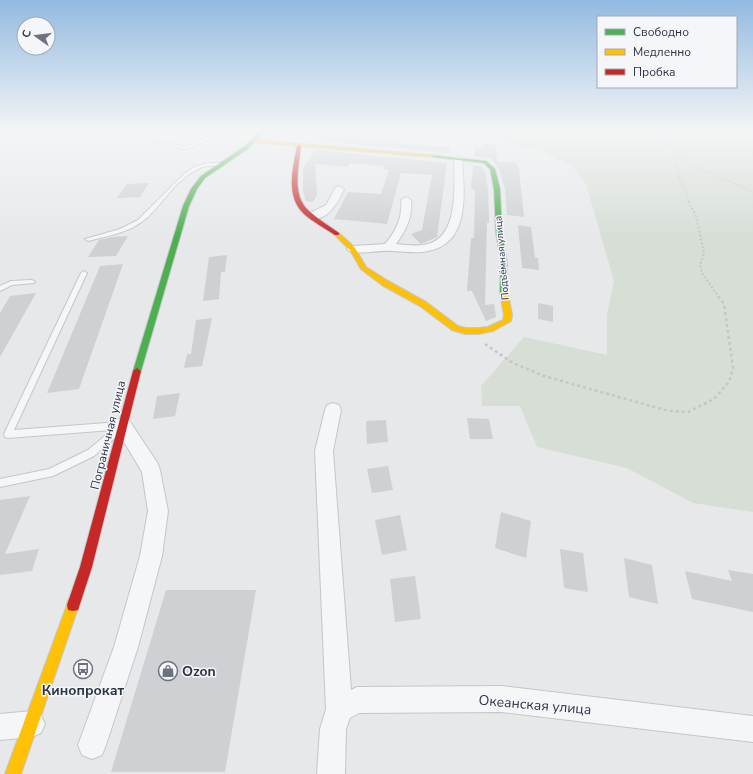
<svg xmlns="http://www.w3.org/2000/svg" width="753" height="774" font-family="'Nunito Sans',sans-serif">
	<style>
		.green { fill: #d6ded6 }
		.building { fill: #ced0d3 }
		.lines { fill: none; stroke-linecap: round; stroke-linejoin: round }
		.lane-casing { stroke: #c4c6c8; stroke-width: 2 }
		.street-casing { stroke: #c4c6c8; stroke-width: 2 }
		.fast-casing { stroke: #c4c6c8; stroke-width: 2 }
		.slow-casing { stroke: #c4c6c8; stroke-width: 2 }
		.jam-casing { stroke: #c4c6c8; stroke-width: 2 }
		.path-far2 { stroke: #c5c6ca; stroke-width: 1.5; stroke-dasharray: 1.5 1.5; stroke-linecap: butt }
		.path-far1 { stroke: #c5c6ca; stroke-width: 2; stroke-dasharray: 2 2; stroke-linecap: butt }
		.path { stroke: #c5c6ca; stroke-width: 2.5; stroke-dasharray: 3 3; stroke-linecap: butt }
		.lane { fill: #f5f6f7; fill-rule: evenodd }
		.street { fill: #f5f6f7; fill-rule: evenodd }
		.fast { fill: #4caf50; fill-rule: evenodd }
		.slow { fill: #ffc107; fill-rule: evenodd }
		.jam { fill: #c62828; fill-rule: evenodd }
		.labels { text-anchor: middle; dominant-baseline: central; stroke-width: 3; stroke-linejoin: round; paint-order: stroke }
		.far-street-label { font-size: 10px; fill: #2b3445; stroke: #f4f6f9 }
		.street-label { font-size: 12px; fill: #2b3445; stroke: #f4f6f9 }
		.near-poi-label { font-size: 14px; font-weight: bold; fill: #2b3445; stroke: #f4f6f9; text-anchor: start }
		.near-street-label { font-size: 14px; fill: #2b3445; stroke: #f4f6f9 }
	</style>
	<rect width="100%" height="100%" fill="#e6e8ea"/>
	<path class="green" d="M493 130H753V512L693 503 627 468 537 447 520 406H482L481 386 524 337 607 355V314L614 281 586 184 572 166 538 149 518 146Z"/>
	<path class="building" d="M325 135 400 142V144L449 147V153L321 141Z
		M484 144 496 145 497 162H516L519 169 524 217 507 215 505 189 499 169 491 158 474 156 475 147H484Z
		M315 150 447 163 437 237 421 244 411 234 422 230 432 175 401 173 387 224 334 219 348 192 381 194 389 170 384 169 385 166 350 163 348 167 315 164 317 195 313 202 306 201 303 192V169Z
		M473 166H481L485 171 488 189 489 213V223H487L485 305 494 304 496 317 486 321 472 291H467L471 238H474L475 189H471Z
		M149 183 140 197 117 198 127 184Z
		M518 225 531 227 535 258H538L539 270 522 268Z
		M128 236 116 256 88 257 99 240 112 237Z
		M227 255 225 272H221L219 299 203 301 209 257Z
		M123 264 79 389 47 393 100 266Z
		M36 293 0 357V313L10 296Z
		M538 303 553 306V322L538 319Z
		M212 318 202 366 184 368 187 354H191L196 320Z
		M180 393 175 416 153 419 157 396Z
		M467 418 489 419 493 439H470Z
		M386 420 388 442 367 444 366 421Z
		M388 466 393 490 372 493 367 469Z
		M30 496 5 554 39 549 32 571 0 575V500Z
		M501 512 531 521 526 558 495 548Z
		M400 515 407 550 382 555 375 520Z
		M560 549 583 553 588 592 564 588Z
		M624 558 652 565 658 604 629 597Z
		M728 570 753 574V612L692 599 685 571 732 581Z
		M415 576 421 619 395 622 390 579Z
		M166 590H256L225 772H111Z"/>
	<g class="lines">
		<defs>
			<path id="lane" d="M231 130H237L206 140 191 148 185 149 154 142 156 141 185 147 204 138Z
				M240 130H247L258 139 255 140 245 132Z
				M207 163H220L222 164C218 166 213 165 207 166 200 167 194 171 188 175 170 187 160 208 143 221 128 233 106 236 88 241L85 239 120 229 138 220 184 174 194 167Z
				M84 271 87 273 14 430 120 422 123 423 124 426 123 429 116 430 118 433 117 436 94 456 53 476 0 487V479L49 469 88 450 112 430 8 438 5 437 4 434 81 273Z
				M32 280 35 282 34 283 12 285 0 291V286L11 281Z"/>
			<path id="street" d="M13 130H22L25 133 24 135H18Z
				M458 156 462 159C464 192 471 243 428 251 416 254 403 251 391 251 378 250 362 255 349 251L347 249 349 247 353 246 385 244C396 231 403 217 401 200L406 197 411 200C413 217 406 230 396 244 405 245 415 246 424 245 460 239 454 186 454 159Z
				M339 186 344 189C338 203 327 223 308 218L307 216 308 214 326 205 336 187Z
				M333 403 339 405 341 410 333 451 351 690 357 687 501 686 753 716V742L501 712 359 713 350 718 346 729 345 774H317L320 729 326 709 315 451 325 410 327 405Z
				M123 418 129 420 158 464 160 470 168 511 162 556 138 647 106 745 102 755 92 759 82 755 78 745 114 647 140 556 148 511 142 472 114 425 117 420Z
				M32 711 41 715 45 724 41 733 32 737 0 740V714Z"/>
			<path id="fast" d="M261 130H265L249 148 205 178 197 189 189 206 141 371 140 373H134L133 371 183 206 191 189 201 176 245 146Z
				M430 155 486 161 495 169 500 189 502 232 507 263V295H501L500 293 501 263 496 232 494 189 490 169 484 163 432 157 430 156Z"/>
			<path id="slow" d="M254 140 432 155 434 156 432 157 252 142Z
				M335 233H339L355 248 366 267 388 281 426 302 458 326 466 328H478L488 327 503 320 504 315 500 293 504 291 508 293 512 315 511 321 493 331 478 334H466L452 330 420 306 382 285 361 269 350 250 335 235Z
				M73 599 78 600 79 605 21 774H5L67 605 68 600Z"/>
			<path id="jam" d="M299 145 301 146C299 167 291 195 309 211 318 219 329 226 339 233V235H335C325 228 313 222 304 214 285 196 293 168 297 146Z
				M137 368 141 371 92 567 78 610 73 611 68 610 67 605 80 567 133 371Z"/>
		</defs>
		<use href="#lane" class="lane-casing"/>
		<use href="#street" class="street-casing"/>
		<use href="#fast" class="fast-casing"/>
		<use href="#slow" class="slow-casing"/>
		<use href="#jam" class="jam-casing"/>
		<path class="path-far2" d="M657 130 659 136 674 150 676 154 688 163 753 192
			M676 154 673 159 678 168 679 179 686 190 689 202"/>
		<path class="path-far1" d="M688 201 696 216 704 253 700 265 702 273 718 296"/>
		<path class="path" d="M485 344 513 363 544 376 669 411 688 412 714 399 729 382 733 368 724 304 717 295"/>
		<use href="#lane" class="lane"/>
		<use href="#street" class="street"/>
		<use href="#fast" class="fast"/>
		<use href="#slow" class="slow"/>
		<use href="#jam" class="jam"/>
	</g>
	<linearGradient id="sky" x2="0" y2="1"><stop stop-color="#93bae0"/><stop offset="0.55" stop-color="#f4f5f6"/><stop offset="1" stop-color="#f4f5f6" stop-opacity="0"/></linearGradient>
	<rect width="753" height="238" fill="url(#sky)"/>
	<defs>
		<symbol id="bus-ring" viewBox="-11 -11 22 22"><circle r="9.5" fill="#f4f6f9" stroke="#6c737f" stroke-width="1.5"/><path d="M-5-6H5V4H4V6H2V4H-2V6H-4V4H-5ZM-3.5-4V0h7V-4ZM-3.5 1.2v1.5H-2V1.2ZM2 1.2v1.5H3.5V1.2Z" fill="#6c737f"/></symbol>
		<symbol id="shop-ring" viewBox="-11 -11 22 22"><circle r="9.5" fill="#f4f6f9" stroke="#6c737f" stroke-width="1.5"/><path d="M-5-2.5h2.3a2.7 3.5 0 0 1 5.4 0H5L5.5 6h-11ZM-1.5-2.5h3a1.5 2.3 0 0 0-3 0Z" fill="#6c737f"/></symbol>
	</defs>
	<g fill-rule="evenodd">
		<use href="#bus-ring" x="72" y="658" width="22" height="22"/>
		<use href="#shop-ring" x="157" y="660" width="22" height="22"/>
	</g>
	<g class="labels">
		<g class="far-street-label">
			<text transform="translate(502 258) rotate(-95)">Подъёмная улица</text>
		</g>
		<g class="street-label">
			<text transform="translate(108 435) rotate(-76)">Пограничная улица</text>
		</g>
		<g class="near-poi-label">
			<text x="182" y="671">Ozon</text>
			<text x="83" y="690" text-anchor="middle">Кинопрокат</text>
		</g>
		<g class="near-street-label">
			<text transform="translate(535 705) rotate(5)">Океанская улица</text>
		</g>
	</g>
	<rect x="597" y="16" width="140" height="72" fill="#f4f6f9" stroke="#a4a8b1"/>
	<rect x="605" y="29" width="20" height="6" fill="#4caf50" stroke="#a4a8b1"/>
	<text x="633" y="36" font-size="12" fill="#2b3445">Свободно</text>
	<rect x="605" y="49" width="20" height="6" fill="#ffc107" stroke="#a4a8b1"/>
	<text x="633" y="56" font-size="12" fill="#2b3445">Медленно</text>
	<rect x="605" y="69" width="20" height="6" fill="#c62828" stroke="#a4a8b1"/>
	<text x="633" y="76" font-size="12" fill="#2b3445">Пробка</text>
	<g transform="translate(36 36) rotate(284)"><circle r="19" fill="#f4f6f9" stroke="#a4a8b1"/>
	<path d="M0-3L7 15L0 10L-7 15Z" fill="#6c737f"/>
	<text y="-6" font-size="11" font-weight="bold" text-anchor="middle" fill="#2b3445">С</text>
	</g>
</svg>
